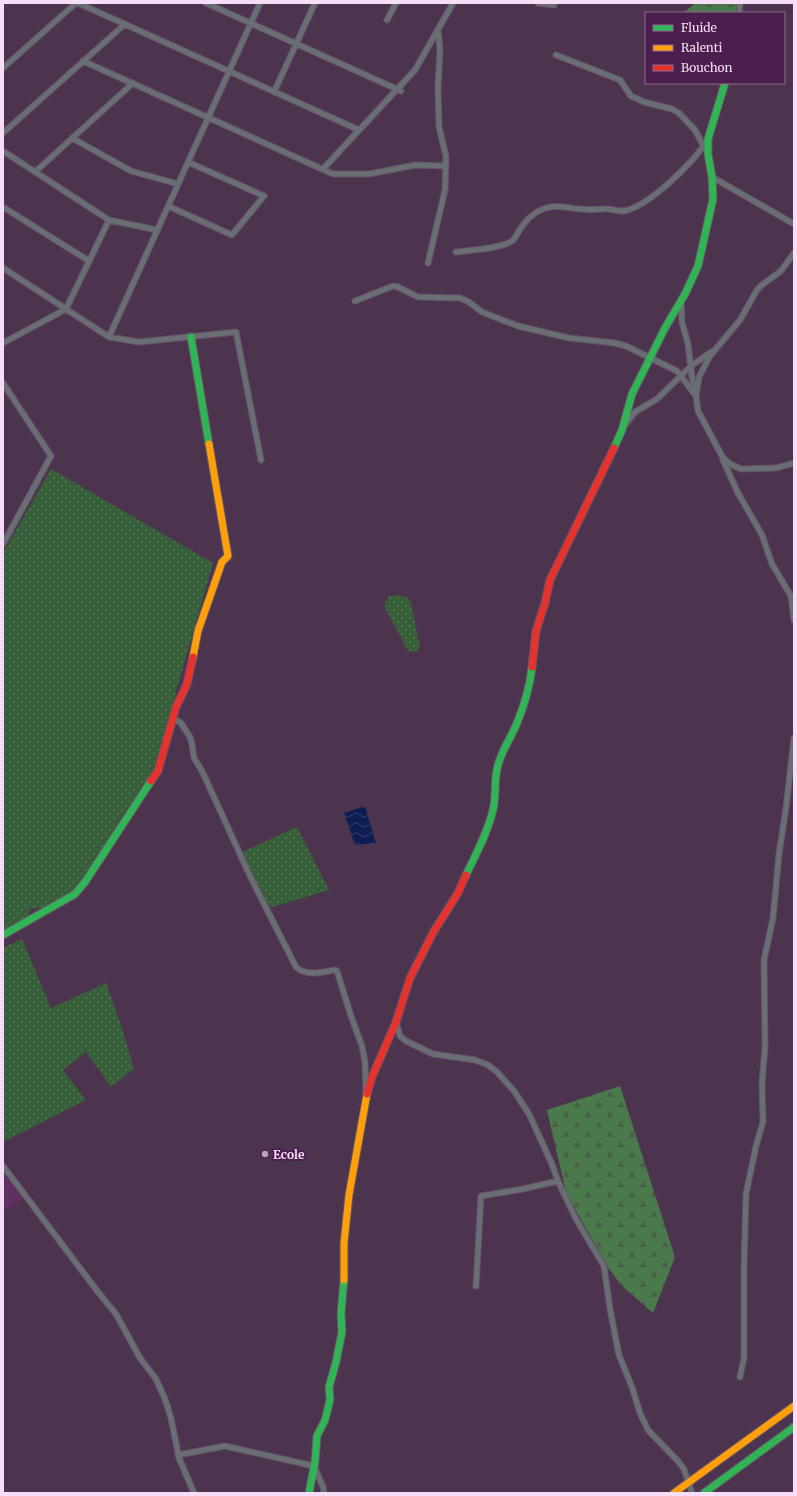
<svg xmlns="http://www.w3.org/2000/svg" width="797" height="1496" font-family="Merriweather,serif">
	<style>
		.built { fill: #5f3162 }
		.grass { fill: url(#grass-dots) }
		.forest { fill: url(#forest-firs) }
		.water { fill: url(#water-waves) }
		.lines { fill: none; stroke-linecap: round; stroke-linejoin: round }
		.street-casing { stroke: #665267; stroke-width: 7 }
		.fast-casing { stroke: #665267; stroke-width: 9 }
		.slow-casing { stroke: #665267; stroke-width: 9 }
		.jam-casing { stroke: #665267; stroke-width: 9 }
		.street { stroke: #686e74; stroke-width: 5 }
		.fast { stroke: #30b455; stroke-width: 7 }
		.slow { stroke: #ff9f0a; stroke-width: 7 }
		.jam { stroke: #e5322d; stroke-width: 7 }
		.poi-dot { fill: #bba2bc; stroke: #4a1f4d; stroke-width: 1.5 }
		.labels { text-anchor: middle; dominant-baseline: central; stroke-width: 3.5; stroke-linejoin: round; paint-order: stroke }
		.poi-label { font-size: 12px; font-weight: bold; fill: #f7ddf8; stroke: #4a1f4d; text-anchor: start }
	</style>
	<defs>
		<pattern id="grass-dots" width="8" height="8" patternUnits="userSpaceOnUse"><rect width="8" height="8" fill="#365f39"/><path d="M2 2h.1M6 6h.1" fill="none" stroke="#547656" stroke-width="1.8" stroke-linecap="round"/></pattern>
		<pattern id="forest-firs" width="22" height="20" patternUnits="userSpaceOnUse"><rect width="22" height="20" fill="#4a7a4c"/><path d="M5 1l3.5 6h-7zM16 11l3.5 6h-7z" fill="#4a5e4b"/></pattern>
		<pattern id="water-waves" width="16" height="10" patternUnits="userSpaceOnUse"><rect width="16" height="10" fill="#0e1e54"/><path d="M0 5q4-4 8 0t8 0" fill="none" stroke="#323e6d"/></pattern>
	</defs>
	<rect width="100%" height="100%" fill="#4c344e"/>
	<path class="built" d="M3 1172 23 1198 3 1211Z"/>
	<path class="grass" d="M51 469 213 563 154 769 118 822 85 878 72 894 49 907 30 909 28 917 3 931V553Z
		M398 595 406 597 411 603 420 647 416 652 408 651 384 606 389 596Z
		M297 827 329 890 269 908 242 852Z
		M22 939 51 1008 106 983 121 1025 134 1069 111 1087 86 1052 63 1070 86 1100 3 1142V948Z"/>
	<path class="forest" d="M695 3H738V4L736 13H685V12Z
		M620 1086 675 1257 653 1313 622 1286 609 1269 578 1214 566 1192 547 1110Z"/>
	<path class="water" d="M365 806 376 843 355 845 344 813Z"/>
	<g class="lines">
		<defs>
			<path id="street" d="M78 3 359 130
				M206 3 401 91
				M538 3 554 5
				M739 13 740 3
				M387 20 396 3
				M556 55 620 80 631 96 644 102 672 109 679 113 695 130 705 149
				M83 61 333 174H369L415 165 446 166
				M3 68 76 3
				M274 92 315 3
				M3 133 125 24
				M72 138 131 171 178 184
				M3 151 109 220 157 230
				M323 169 415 70 453 3
				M35 172 133 83
				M712 177 794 224
				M168 206 232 235 264 196 188 162
				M3 207 89 261
				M456 252C470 250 500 249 512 241 515 239 517 234 519 231 525 221 532 213 543 209 555 204 567 208 579 209 588 210 598 209 607 209 612 209 617 211 622 211 645 210 697 160 707 140
				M794 253 781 271 763 284 757 290 740 320 710 356 699 377 696 396 698 411 723 458 730 464 741 469 776 468 794 463
				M428 263 445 190 446 156 439 127 438 87 440 49 438 29
				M3 268 109 337 139 342 236 332 261 460
				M355 301 393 286 398 287 418 297 460 298 469 302 482 312 518 326 569 338 615 343 626 346 677 371 696 396 692 377 688 344 682 322 681 301
				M109 337 260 3
				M3 343 66 309 109 220
				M3 383 51 456 3 544
				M625 425 635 412 657 399 691 366 711 352
				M723 460 738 493 762 535 772 564 791 596 794 620
				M173 718 181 723 190 737 192 744 194 758 202 771 250 876 296 967C307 977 321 972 335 970L337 971 351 1016 362 1046 365 1062 366 1093
				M396 1022 400 1036 406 1041 433 1054 475 1060 488 1065 497 1072 514 1091 529 1114 551 1162 558 1181 576 1219 604 1266 610 1309 619 1355 632 1387 640 1413 648 1430 677 1460 684 1469 692 1493
				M3 1166 98 1292 116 1314 140 1358 156 1379 165 1399 171 1418 179 1458 194 1493
				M476 1286 481 1196 523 1189 558 1181
				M740 1377 744 1358V1267L746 1194 756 1146 763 1122 762 1083 765 1048 764 960 773 918 779 854 786 808 794 738
				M178 1455 225 1446 314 1466 323 1487 324 1493"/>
			<path id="fast" d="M191 337 209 444
				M614 448 622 430 632 394 665 328 685 294 698 266 713 199 712 177 708 154V139L725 83
				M466 875C476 854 488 832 493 810 497 794 493 777 499 762 503 748 512 736 517 723 524 706 530 686 532 667
				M3 935 75 894 85 882 151 781
				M309 1493 315 1462 317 1436 325 1420 330 1400 329 1387 336 1362 342 1332 341 1313 344 1280
				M704 1493 794 1427"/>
			<path id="slow" d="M193 657 198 631 222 562 228 556 209 444
				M344 1280V1243L349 1195 367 1094
				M674 1493 794 1406"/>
			<path id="jam" d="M532 667 536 631 545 603 550 580 614 448
				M151 781 158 771 176 707 187 684 193 657
				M367 1094 372 1077 396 1022 410 978 434 931 458 893 466 875"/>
		</defs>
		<use href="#street" class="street-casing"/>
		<use href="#fast" class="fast-casing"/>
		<use href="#slow" class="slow-casing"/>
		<use href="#jam" class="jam-casing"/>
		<use href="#street" class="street"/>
		<use href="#fast" class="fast"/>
		<use href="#slow" class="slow"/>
		<use href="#jam" class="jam"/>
	</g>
	<circle class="poi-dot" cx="265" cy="1154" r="4"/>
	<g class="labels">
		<g class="poi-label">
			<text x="273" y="1154">Ecole</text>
		</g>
	</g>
	<rect width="797" height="1496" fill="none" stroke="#f7ddf8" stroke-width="8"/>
	<rect x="645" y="12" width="140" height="72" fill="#4a1f4d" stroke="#8f6b91"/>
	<rect x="653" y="25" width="20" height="6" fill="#30b455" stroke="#8f6b91"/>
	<text x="681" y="32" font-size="12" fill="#f7ddf8">Fluide</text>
	<rect x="653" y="45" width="20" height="6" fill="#ff9f0a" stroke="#8f6b91"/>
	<text x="681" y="52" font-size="12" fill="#f7ddf8">Ralenti</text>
	<rect x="653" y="65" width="20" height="6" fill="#e5322d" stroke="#8f6b91"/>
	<text x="681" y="72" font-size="12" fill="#f7ddf8">Bouchon</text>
</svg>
